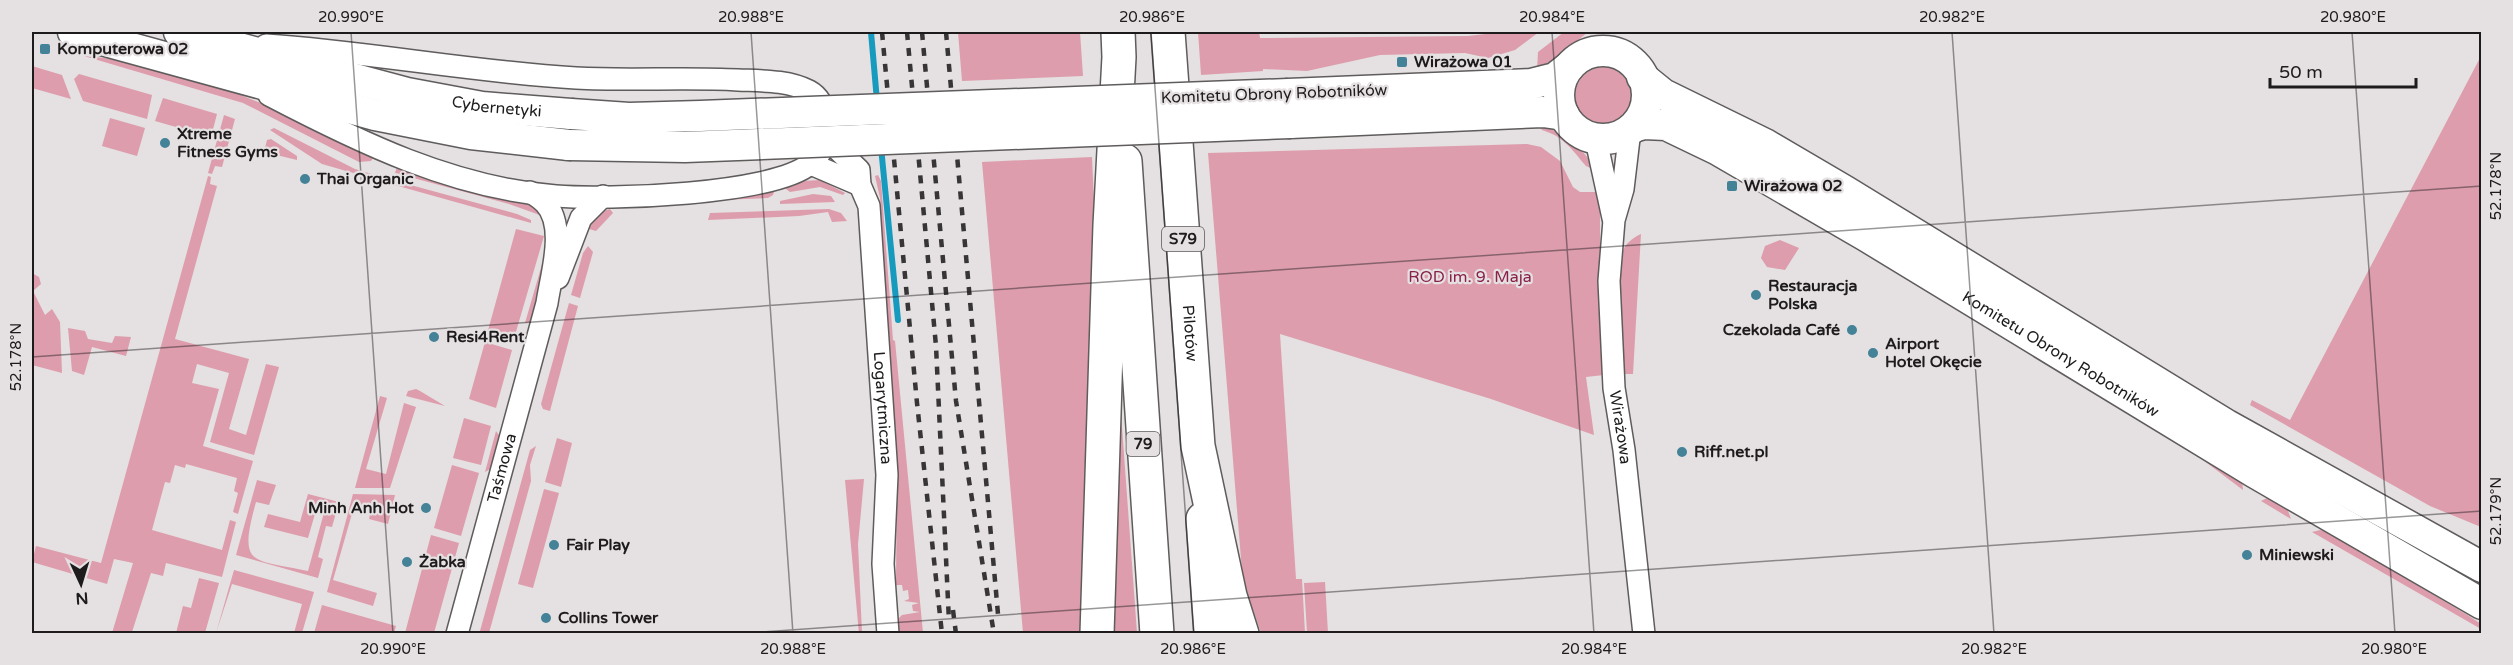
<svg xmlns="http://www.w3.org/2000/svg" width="2513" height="665" font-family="'Varela Round',sans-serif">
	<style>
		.green { fill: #dd9dad }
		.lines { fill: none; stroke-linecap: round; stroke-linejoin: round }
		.stream { stroke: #169bbe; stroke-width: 6 }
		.street-casing { stroke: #5f5c5c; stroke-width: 24 }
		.secondary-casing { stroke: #5f5c5c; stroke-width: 33 }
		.primary-casing { stroke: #5f5c5c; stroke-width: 36 }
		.highway-casing { stroke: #5f5c5c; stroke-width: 36 }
		.street { stroke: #fff; stroke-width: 21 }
		.secondary { stroke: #fff; stroke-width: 30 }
		.primary { stroke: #fff; stroke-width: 33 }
		.highway { stroke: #fff; stroke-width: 33 }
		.rail { stroke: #373536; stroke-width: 4.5; stroke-dasharray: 8 8; stroke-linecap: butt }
		.secondary-bridge-casing { stroke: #5f5c5c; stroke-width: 33; stroke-linecap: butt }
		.secondary-bridge { stroke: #fff; stroke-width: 30 }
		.ticks { fill: none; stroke: #1d1b1c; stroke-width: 1.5; stroke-opacity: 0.45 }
		.poi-dot { fill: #438297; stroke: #e5e0e1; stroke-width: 2 }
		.labels { text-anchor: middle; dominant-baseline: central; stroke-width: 4.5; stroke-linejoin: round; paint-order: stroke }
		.shield { fill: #e5e0e1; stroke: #595657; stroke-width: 1.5 }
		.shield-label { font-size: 15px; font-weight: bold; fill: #1d1b1c }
		.poi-label { font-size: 16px; font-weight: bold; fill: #1d1b1c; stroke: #e5e0e1; text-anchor: start }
		.street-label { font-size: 16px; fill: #1d1b1c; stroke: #e5e0e1 }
		.park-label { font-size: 16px; fill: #8a1f48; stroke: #e5e0e1 }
		.neatline { fill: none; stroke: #1d1b1c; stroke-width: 2 }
		.ticks-label { font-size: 15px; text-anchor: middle; fill: #1d1b1c }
	</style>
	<rect width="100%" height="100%" fill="#e5e0e1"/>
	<path class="green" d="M958 32H1080L1083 76 962 81Z
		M1198 32H1259L1260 38 1468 36 1503 32H1539L1515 50 1488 58 1465 53 1380 55 1307 71 1263 69V71L1201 75Z
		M1564 32H1588L1551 62 1537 70 1538 52Z
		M84 56C189 63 280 111 374 157L371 161 359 162 243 103Z
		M2481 56V527L2430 506 2250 405 2252 400 2290 420Z
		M32 66 62 75 71 99 32 88Z
		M1575 96a29 29 0 1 1 58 0a29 29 0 1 1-58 0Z
		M79 74 152 95 147 119 83 101 74 79Z
		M163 98 217 114 211 137 155 121Z
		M224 115 235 119 222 167 215 166 212 174 208 173Z
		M110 118 145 128 137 156 102 146Z
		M1538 124C1561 131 1586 149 1595 170L1586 166C1572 150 1565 137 1542 130Z
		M274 128 355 169 375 175 374 179 322 164 270 130Z
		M271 139 297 156V160L264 152 267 140Z
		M1527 144 1541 147 1560 161 1573 187 1580 192H1600V304L1604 375 1586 377 1594 435 1491 399 1280 334 1296 579H1302L1305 633H1261L1246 590 1242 571 1208 153Z
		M1092 157 1095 223 1084 633H1023L982 162Z
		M397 167 526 201 548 218 509 204 395 173Z
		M878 175 881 181 893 340 895 341 923 633H899V618L902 615 920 612 913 611 912 605 919 603 904 601 909 599 908 590 903 591 902 585H896L897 469 880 198 875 176Z
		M208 176 211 177 210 184 217 186 175 339 249 359 229 429 246 435 266 364 279 367 254 455 210 442 229 373 197 364 192 383 219 389 203 446 253 461 238 514 233 512 238 493 234 491 237 478 186 464 185 468 175 465 170 483 165 482 152 530 222 550 230 520 236 522 222 577 166 563 163 576 151 573 132 632 136 633H112L133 563 114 559 107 584 32 562 36 546 101 563Z
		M392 180 517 214 531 220V223L391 184Z
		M820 180 845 193 843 195 820 187 790 192 786 189 787 186 803 181Z
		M775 189 773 195 768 198 720 200V197Z
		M813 194 831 196 835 202 780 204V201Z
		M610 209 613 213 596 231 589 229 597 213Z
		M829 209 841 213 847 221 832 222 828 212 799 216 708 220 710 213Z
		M516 229 544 236 513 342 487 334Z
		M1641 234 1633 374H1621C1620 343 1612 280 1622 253 1625 244 1632 238 1641 234Z
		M1780 240 1799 248 1785 270 1767 267 1761 258 1765 246Z
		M588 246 593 252 580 298 571 295 583 253Z
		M547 247 534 321 525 323Z
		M32 273 39 277 41 284 33 291 45 315 52 309 60 322 62 373 32 365Z
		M569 303 578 306 550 411 543 409 541 404Z
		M68 328 85 331 88 339 112 343 115 336 131 337 126 356 92 347 84 375 72 371Z
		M485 342 512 350 496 408 469 399Z
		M416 389 420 391 445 406 406 396 408 391Z
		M380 396 387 398 366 469 386 474 404 403 416 407 390 488H355Z
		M1117 413H1121L1137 633 1108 634Z
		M2240 415 2447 529 2239 417Z
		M464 418 491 426 481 465 453 458Z
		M496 431 501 438 494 467 485 472Z
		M2171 436 2242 481 2243 490Z
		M557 438 572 443 561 487 545 482Z
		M536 446 530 465 531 481 489 633 480 631 530 450Z
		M452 465 479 473 461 536 434 528Z
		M864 479 858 544 862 633 859 634 845 480Z
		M257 480 276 485 269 505 256 502C238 567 251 559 308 571L325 509 317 507 308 538 264 527 268 514 300 522 308 494 339 502 332 527 326 526 318 557 323 559 318 578 236 555Z
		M544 489 559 493 533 588 518 584Z
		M353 494 395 495 388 524 369 519 370 514 353 510 333 580 377 593 373 606 327 592Z
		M2267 498 2287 508 2291 519 2261 501Z
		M2320 530 2329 532 2469 616 2481 624V629L2312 532Z
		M431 535 459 543 434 633H405Z
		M234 570 314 592 302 633H294L302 604 232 584 216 633Z
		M199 578 219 583 205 633H176L183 606 191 608Z
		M1325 582 1328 633H1307L1304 583Z
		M322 605 396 626 394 633H314Z"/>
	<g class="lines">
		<path class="stream" d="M871 32 877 101
			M881 147 898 320"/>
		<defs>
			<g id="street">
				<path d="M266 45C370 52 472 72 576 78 630 81 684 77 738 80 761 81 788 80 809 91 820 97 825 110 827 121 829 135 822 156 810 164 771 195 608 200 556 196 453 188 359 142 269 95"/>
				<path id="s1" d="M1630 130 1623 189 1614 220 1609 281 1614 388 1624 450 1644 634"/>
				<path d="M1596 140 1613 218"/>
				<path id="s2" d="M824 141 834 146 859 170 860 185 869 206 887 475 883 564 888 634"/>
				<path d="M811 164 860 185"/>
				<path d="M558 278 581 218 603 196"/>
				<path id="s3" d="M457 634 547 303C551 275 567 226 545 203 541 199 535 195 530 192"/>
			</g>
			<g id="secondary">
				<path d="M73 32 375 115 471 134 569 145"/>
				<path id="s4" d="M179 32 407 93 482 107 571 114"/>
				<circle cx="1603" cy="95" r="44"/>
				<path d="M1642 77 1663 94 1765 144 1845 191 2227 425 2482 567"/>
				<path d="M1288 94 1531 84 1555 78 1569 67"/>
				<path d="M1290 123 1543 112 1564 115"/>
				<path id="s5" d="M1634 127 1644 124 1666 125 1718 150 1866 236 2252 471 2482 604"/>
			</g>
			<path id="primary" d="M1125 161 1157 634
				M1203 519 1211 634"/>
			<g id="highway">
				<path id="s6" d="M1168 32 1198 446 1230 596 1242 634"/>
				<path d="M1097 634 1110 225 1119 57 1118 32"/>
			</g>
		</defs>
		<use href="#street" class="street-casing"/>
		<use href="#secondary" class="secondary-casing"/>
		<use href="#primary" class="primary-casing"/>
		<use href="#highway" class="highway-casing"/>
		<use href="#street" class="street"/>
		<use href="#secondary" class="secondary"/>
		<use href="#primary" class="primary"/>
		<use href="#highway" class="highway"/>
		<path class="rail" d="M882 32 917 403 942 634
			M907 32 936 346 949 622
			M922 32 956 401 994 634
			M946 32 998 614
			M953 610 956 634"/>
		<defs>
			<path id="secondary-bridge" d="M571 114 629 118 700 116 1288 94
				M569 145 685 147 1290 123"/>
		</defs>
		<use href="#secondary-bridge" class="secondary-bridge-casing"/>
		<use href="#secondary-bridge" class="secondary-bridge"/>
	</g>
	<path class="ticks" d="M351 32 393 634M751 32 793 634M1151 32 1194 634M1552 32 1594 634M1952 32 1994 634M2352 32 2395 634M32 357 2482 186M732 634 2482 511"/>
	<g class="poi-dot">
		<rect x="39" y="43" width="12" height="12" rx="3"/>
		<rect x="1396" y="56" width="12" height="12" rx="3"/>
		<circle cx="165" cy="143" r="6"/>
		<circle cx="305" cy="179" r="6"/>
		<rect x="1726" y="180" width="12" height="12" rx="3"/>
		<circle cx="1756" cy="295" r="6"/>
		<circle cx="1852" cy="330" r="6"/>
		<circle cx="434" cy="337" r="6"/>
		<circle cx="1873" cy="353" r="6"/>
		<circle cx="1682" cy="452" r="6"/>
		<circle cx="426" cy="508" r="6"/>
		<circle cx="554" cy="545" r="6"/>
		<circle cx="2247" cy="555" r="6"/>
		<circle cx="407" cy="562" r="6"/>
		<circle cx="546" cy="618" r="6"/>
	</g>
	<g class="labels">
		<g class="shield">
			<rect x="1162" y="227" width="42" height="24" rx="4.5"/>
			<rect x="1126.5" y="432" width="33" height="24" rx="4.5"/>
		</g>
		<g class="shield-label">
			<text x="1183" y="239">S79</text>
			<text x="1143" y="444">79</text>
		</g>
		<g class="poi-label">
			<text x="57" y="49">Komputerowa 02</text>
			<text x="1414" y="62">Wirażowa 01</text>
			<text x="177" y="134">Xtreme<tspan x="177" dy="18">Fitness Gyms</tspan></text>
			<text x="317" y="179">Thai Organic</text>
			<text x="1744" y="186">Wirażowa 02</text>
			<text x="1768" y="286">Restauracja<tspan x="1768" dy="18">Polska</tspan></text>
			<text x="1840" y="330" text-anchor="end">Czekolada Café</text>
			<text x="446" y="337">Resi4Rent</text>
			<text x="1885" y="344">Airport<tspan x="1885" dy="18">Hotel Okęcie</tspan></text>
			<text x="1694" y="452">Riff.net.pl</text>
			<text x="414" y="508" text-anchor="end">Minh Anh Hot</text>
			<text x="566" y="545">Fair Play</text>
			<text x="2259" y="555">Miniewski</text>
			<text x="419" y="562">Żabka</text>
			<text x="558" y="618">Collins Tower</text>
		</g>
		<g class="street-label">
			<text transform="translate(1274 94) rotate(-2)">Komitetu Obrony Robotników</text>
			<text stroke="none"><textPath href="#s4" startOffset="327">Cybernetyki</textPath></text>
			<text stroke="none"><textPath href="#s6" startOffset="302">Pilotów</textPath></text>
			<text stroke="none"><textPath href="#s5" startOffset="489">Komitetu Obrony Robotników</textPath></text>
			<text stroke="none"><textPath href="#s2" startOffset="286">Logarytmiczna</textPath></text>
			<text stroke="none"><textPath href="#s1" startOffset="300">Wirażowa</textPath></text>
			<text stroke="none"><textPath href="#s3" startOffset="172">Taśmowa</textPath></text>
		</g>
		<g class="park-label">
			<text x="1470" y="277">ROD im. 9. Maja</text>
		</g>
	</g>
	<rect width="2513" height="665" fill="none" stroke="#e5e0e1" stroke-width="66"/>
	<g transform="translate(81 584) rotate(176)" stroke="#e5e0e1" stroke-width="4.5" paint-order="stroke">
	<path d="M0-4.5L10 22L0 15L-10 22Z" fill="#1d1b1c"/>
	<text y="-9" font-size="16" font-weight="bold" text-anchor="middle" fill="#1d1b1c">N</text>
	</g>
	<path d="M2270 78v9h146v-9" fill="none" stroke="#1d1b1c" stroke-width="3"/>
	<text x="2279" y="78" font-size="18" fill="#1d1b1c" stroke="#e5e0e1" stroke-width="4.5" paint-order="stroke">50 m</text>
	<rect x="33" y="33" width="2447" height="599" class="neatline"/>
	<g class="ticks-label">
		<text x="351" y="22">20.990°E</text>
		<text x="751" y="22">20.988°E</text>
		<text x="1152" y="22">20.986°E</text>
		<text x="1552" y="22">20.984°E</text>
		<text x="1952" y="22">20.982°E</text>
		<text x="2353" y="22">20.980°E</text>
		<text transform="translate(2496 186) rotate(-90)" y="5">52.178°N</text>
		<text transform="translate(16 357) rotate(-90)" y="5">52.178°N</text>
		<text transform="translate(2496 511) rotate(-90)" y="5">52.179°N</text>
		<text x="393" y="654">20.990°E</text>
		<text x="793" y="654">20.988°E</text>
		<text x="1193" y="654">20.986°E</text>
		<text x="1594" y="654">20.984°E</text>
		<text x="1994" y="654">20.982°E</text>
		<text x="2394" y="654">20.980°E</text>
	</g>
</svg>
